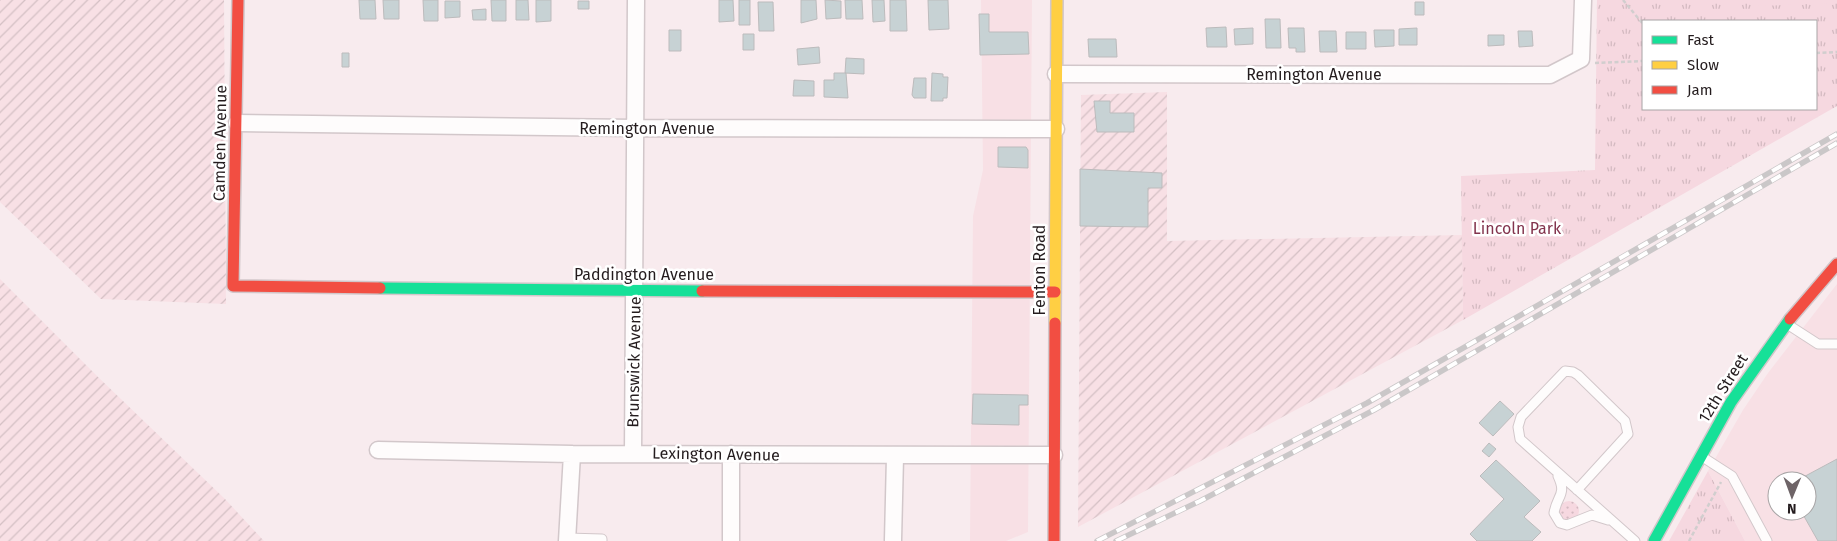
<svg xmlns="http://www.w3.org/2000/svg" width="1837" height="541" font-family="'Fira Sans',sans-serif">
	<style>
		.built { fill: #f8e0e5; fill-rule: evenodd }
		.industrial { fill: url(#industrial-furrows) }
		.grass { fill: url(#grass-dots) }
		.park { fill: url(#park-tufts); fill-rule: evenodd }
		.pitch { fill: #f6d8e0 }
		.building { fill: #c7d2d4; stroke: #bcbbbc }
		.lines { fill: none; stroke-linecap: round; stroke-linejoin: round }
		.lane-casing { stroke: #d2c7ca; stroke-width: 11 }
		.street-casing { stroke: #d2c7ca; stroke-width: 19 }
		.fast-casing { stroke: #d2c7ca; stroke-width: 14 }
		.slow-casing { stroke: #d2c7ca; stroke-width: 14 }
		.jam-casing { stroke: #d2c7ca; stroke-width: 14 }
		.path { stroke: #d1cece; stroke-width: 2.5; stroke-dasharray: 4 2.5; stroke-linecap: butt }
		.lane { stroke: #fefcfc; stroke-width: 9 }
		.street { stroke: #fefcfc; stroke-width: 16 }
		.fast { stroke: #16e098; stroke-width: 11 }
		.slow { stroke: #ffcf43; stroke-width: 11 }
		.jam { stroke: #f24e42; stroke-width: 11 }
		.rail-casing { stroke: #cac7c8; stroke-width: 5.5 }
		.rail { stroke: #fff; stroke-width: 4; stroke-dasharray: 11; stroke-linecap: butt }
		.labels { text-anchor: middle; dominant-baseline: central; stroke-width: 5; stroke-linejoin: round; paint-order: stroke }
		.street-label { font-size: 16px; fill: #241c1e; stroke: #fff }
		.park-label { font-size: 16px; fill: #82334d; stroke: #fff }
	</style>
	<defs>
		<pattern id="industrial-furrows" width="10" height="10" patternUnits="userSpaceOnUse" patternTransform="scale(1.25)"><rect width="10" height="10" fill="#f8e0e5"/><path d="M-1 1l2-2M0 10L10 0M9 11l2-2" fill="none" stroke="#d4c0c4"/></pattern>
		<pattern id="grass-dots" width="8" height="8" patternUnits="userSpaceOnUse" patternTransform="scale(1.25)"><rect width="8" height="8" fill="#f6d8e0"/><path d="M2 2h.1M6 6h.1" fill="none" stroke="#d3b9c0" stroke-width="1.8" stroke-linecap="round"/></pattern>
		<pattern id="park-tufts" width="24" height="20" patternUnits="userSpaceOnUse" patternTransform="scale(1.25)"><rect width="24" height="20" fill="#f6d8e0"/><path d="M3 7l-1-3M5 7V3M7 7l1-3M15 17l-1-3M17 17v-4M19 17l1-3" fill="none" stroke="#d3b9c0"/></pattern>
	</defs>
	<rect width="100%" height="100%" fill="#f8ebee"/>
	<path class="built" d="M981 0H1032L1028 532 1006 541H970L973 216 983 170Z
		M1837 284V541H1745L1708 471 1743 410 1768 373ZM1777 481H1807V511H1777Z"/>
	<path class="industrial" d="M0 0H224L226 304 101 299 0 202Z
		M1167 92V241L1462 235 1463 320 1078 527 1081 95Z
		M0 279 98 377 225 499 264 541H0Z"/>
	<path class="grass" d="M1559 511a10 10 0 1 1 20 0a10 10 0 1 1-20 0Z"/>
	<path class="park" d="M1597 0H1837V106L1463 320 1461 176 1595 170ZM1643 21H1816V109H1643Z
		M1708 471 1745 541H1669Z"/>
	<path class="pitch" d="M1735 0H1837V3L1757 6Z"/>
	<path class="building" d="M359 0H375L376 19H360Z
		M383 0H399V19H384Z
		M423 0H438V21H424Z
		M491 0H506V21H492Z
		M516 0H528L529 20H516Z
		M536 0H551V21L536 22Z
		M719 0H733L734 21 719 22Z
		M739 0H750V25H739Z
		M801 0H816L817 19 801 23Z
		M825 0 841 1V18L826 19Z
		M845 0H862L863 19H846Z
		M872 0H884L885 21 873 22Z
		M890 0H906L907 31H890Z
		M928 0H948L949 29 929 30Z
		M445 1H460V17L445 18Z
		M578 1H589V9H578Z
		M758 2H773L774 31H759Z
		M1415 2H1424V15H1415Z
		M486 9V20H473L472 10Z
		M979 14H989V32H1028L1029 54 980 55Z
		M1265 19H1280L1281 48H1266Z
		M1226 27 1227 47H1207L1206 28Z
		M1253 28V44L1235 45 1234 29Z
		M1288 28H1304L1305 52H1296V48H1289Z
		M1417 28V45H1399V29Z
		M669 30H681V51H669Z
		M1374 30H1394V46L1375 47Z
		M1319 31H1336L1337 52H1320Z
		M1518 31H1532L1533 46 1519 47Z
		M1346 32H1366V49H1346Z
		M743 34H754V50H743Z
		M1488 35H1504V45L1488 46Z
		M1088 39H1116L1117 57H1089Z
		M819 47 820 63 798 65 797 49Z
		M342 53H349V67H342Z
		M846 58 864 59V74L845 73Z
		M834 73H846L848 98 824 97V80H834Z
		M932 73 943 74V77H948L947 98H943V101H931Z
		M914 78H926V98H914L912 95Z
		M794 80 814 81V96H793Z
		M1094 101H1110V113H1134V132H1097Z
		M998 147H1026L1028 150V168L998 167Z
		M1080 169 1162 173V188H1148V227L1080 226Z
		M973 394 1028 395V405H1019V425L972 424Z
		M1500 401 1514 414 1493 436 1479 423Z
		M1489 443 1496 449 1489 457 1482 451Z
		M1837 459V541H1818L1801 511H1807V481H1796Z
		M1496 460 1540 501 1524 517 1541 532 1532 541H1477L1470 534 1504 499 1480 476Z"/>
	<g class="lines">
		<defs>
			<path id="lane" d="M1787 324 1818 344H1837
				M1701 456 1732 476 1767 541
				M1558 476C1567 495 1557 495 1554 513L1560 523 1567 525 1592 515 1608 520
				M1577 490 1628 434 1625 421 1578 375 1573 372 1565 371 1521 417 1518 427 1520 439 1635 541
				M567 538 602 539V541"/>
			<path id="street" d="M1056 74 1550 75 1581 59 1583 0
				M237 123 636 128 1056 129
				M378 450 572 454 1054 455
				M633 454 636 0
				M893 540 895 457
				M567 541 572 454
				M731 541V454"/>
			<path id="fast" d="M380 288 702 291
				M1654 541 1731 402 1790 319"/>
			<path id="slow" d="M1055 323 1057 0"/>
			<path id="jam" d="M238 0 233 286 380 288
				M702 291 1055 292
				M1790 319 1837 264
				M1054 541 1055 323"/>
		</defs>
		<use href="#lane" class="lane-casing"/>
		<use href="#street" class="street-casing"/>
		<use href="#fast" class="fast-casing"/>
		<use href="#slow" class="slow-casing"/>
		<use href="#jam" class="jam-casing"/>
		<path class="path" d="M1623 0 1643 24
			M1816 53 1837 52
			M1595 63 1643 61
			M1689 541 1721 482"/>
		<use href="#lane" class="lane"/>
		<use href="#street" class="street"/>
		<use href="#fast" class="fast"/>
		<use href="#slow" class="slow"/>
		<use href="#jam" class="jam"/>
		<defs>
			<path id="rail" d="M1097 541 1367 403 1837 134
				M1116 541 1200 501 1374 410 1837 143"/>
		</defs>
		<use href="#rail" class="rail-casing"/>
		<use href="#rail" class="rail"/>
	</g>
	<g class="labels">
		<g class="street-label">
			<text x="1314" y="74">Remington Avenue</text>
			<text x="647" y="128">Remington Avenue</text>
			<text transform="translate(220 143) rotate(-89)">Camden Avenue</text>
			<text transform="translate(1039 270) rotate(-90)">Fenton Road</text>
			<text x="644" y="274">Paddington Avenue</text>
			<text transform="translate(634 362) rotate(-89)">Brunswick Avenue</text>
			<text transform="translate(1723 388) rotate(-58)">12th Street</text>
			<text transform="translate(716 454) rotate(1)">Lexington Avenue</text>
		</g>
		<g class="park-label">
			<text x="1517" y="228">Lincoln Park</text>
		</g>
	</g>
	<rect x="1642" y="20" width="175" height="90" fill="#ffffff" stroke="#a7a4a5"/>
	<rect x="1652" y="36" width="25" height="8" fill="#16e098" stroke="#a7a4a5"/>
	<text x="1687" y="45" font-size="15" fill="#241c1e">Fast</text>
	<rect x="1652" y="61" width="25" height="8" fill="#ffcf43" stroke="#a7a4a5"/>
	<text x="1687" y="70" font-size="15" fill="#241c1e">Slow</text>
	<rect x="1652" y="86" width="25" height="8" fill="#f24e42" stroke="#a7a4a5"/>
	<text x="1687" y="95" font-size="15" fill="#241c1e">Jam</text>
	<g transform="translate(1792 496) rotate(181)"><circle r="24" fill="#ffffff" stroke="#a7a4a5"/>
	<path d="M0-4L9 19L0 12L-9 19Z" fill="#6e6467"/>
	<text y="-8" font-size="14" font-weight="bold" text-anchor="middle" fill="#241c1e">N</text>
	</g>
</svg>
